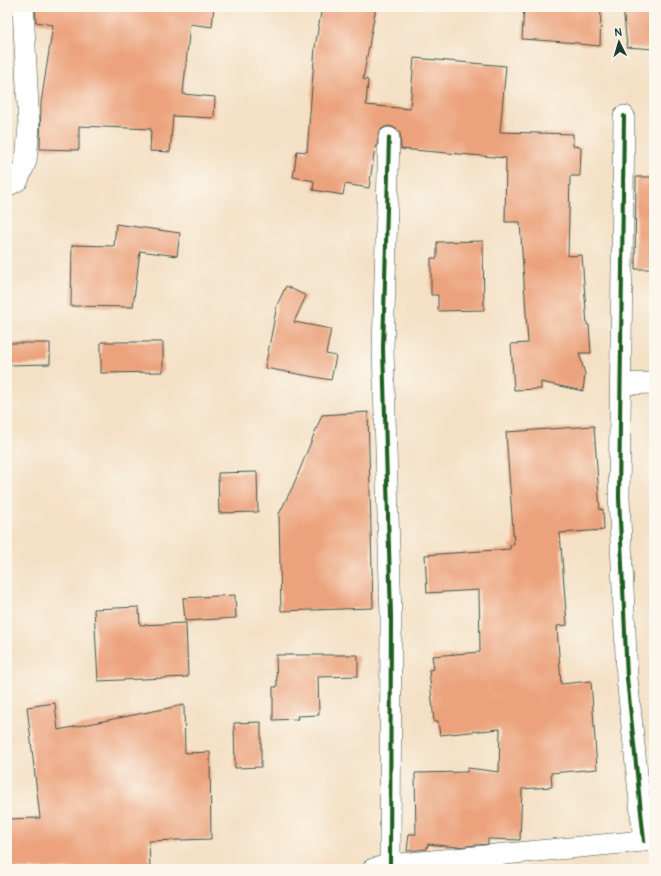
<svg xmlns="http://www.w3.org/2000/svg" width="661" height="876" font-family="Pangolin,sans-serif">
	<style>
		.building { fill: #eca27c }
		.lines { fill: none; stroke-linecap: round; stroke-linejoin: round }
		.street-casing { stroke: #3f554a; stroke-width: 22 }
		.street { stroke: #fff; stroke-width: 21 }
		.cycleway-casing { stroke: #fbf7ec; stroke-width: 6 }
		.cycleway { stroke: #1b5e20; stroke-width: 4 }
	</style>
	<rect width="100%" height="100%" fill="#fbf7ec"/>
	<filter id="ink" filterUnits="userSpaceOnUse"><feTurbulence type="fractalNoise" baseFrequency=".025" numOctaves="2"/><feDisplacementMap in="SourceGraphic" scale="8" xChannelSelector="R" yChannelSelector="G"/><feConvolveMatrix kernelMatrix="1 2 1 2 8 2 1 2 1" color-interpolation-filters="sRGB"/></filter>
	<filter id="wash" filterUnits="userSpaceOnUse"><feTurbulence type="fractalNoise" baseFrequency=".012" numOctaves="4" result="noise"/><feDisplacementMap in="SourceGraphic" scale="16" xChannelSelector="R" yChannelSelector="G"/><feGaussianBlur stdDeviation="0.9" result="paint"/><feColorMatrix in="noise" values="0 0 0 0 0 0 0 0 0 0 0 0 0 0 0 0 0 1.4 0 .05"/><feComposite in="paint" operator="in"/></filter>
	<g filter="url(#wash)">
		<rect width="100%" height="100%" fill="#f4e0c5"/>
		<g id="blocks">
			<path class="building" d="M35 7H214L212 27 190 24 183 94 215 97 214 118 173 116 170 152 150 151 151 129 79 126V150L40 149 41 103 53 25 36 22Z
				M322 7H376L363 79 368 80 366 105 410 109 414 58 506 66 500 132 573 134V146L581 147 580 176H570L568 256 582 255 587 325H589L591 353H579L585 374 583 391 541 382V389L514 390 511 344 528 343 520 222H505L506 158 401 149 400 133 395 128 389 126 383 128 379 132 377 147H375L369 188 345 184 343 195 313 190 314 181 293 177 297 151 307 152 315 47Z
				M524 7H601L600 46 579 44V43L522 39Z
				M623 7H654V49L627 47Z
				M636 177H654V269H635Z
				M116 224 180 233 177 256 140 251 133 307 71 306 72 245 114 246Z
				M483 241 484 310 438 311V295H431V258H437V242Z
				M286 286 306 296 294 322 331 329 326 354 336 356 331 380 265 368 277 305Z
				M101 342H163V372L101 373Z
				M7 343H50V364L7 365Z
				M368 412 373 608 281 611 279 514 293 486 322 415Z
				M594 426 600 510 603 509 604 530 560 533 567 625 557 626 561 684 591 681 597 769 551 773 552 787 522 789 520 840 488 839V844L456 847 428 844 427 849 407 851 409 834H416L415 773 467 772 468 768 499 772 500 729 440 735 438 721 434 722 429 670 434 669 432 656 480 652 479 590 427 593 425 555 510 549V545H514L506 432Z
				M257 472 258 512 219 513 218 473Z
				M235 595 236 618 185 621 183 598Z
				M139 607 140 625 186 623 188 677 98 681 94 609Z
				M276 655H358V676L318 677 319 715 297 716 298 719 273 720V687H277Z
				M55 703 58 730 184 705 185 753 210 752 211 839 149 841 150 869H7V819L40 818 27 707Z
				M261 722V767L235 768 234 723Z"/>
		</g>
	</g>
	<g filter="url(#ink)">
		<use href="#blocks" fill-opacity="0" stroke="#3f554a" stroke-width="1"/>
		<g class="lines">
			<defs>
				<path id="street" d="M624 116 619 497 627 678 644 841
					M389 138 383 349 391 616 390 865
					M7 186 18 180 26 161 29 126 23 7
					M620 384 654 383
					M373 869 390 865 654 840"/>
			</defs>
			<use href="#street" class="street-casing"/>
			<use href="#street" class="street"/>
			<defs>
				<path id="cycleway" d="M624 116 619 497 627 678 644 841
					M389 138 383 349 391 616 390 865"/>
			</defs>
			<use href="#cycleway" class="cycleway-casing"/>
			<use href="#cycleway" class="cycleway"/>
		</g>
	</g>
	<rect width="661" height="876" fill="none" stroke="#fbf7ec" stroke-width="24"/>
	<g transform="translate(619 42) rotate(355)" stroke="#fbf7ec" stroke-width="3" paint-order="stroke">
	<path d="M0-3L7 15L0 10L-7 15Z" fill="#1f3d34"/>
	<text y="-6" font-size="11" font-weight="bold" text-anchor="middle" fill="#1f3d34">N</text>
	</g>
</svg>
